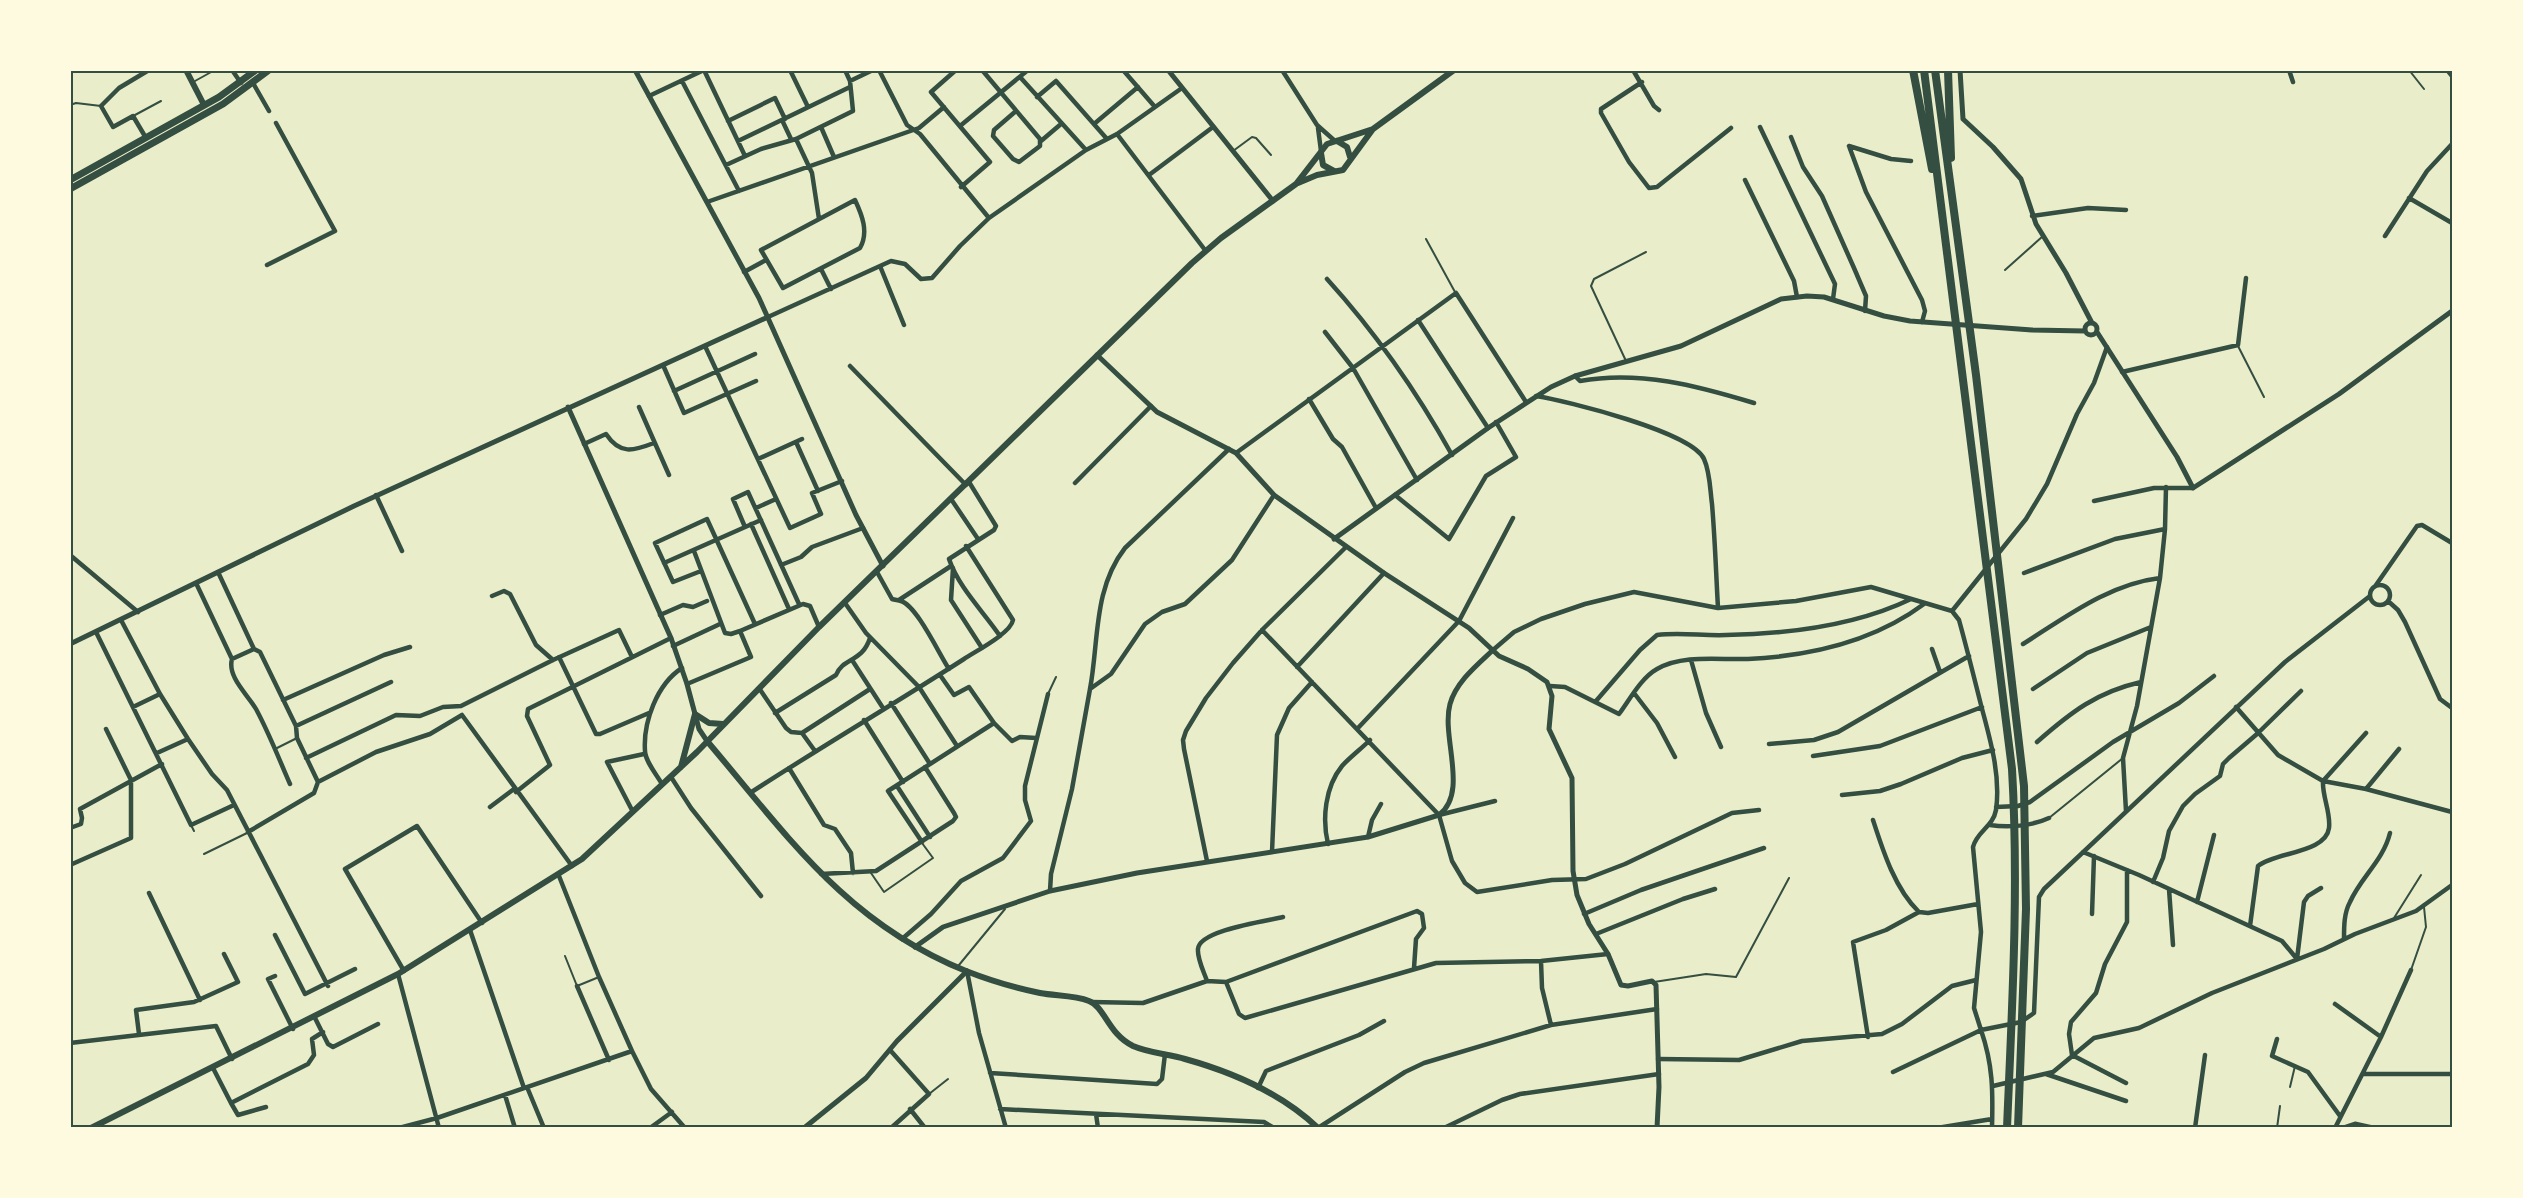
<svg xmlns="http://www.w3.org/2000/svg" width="2523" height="1198" font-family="'Varela Round',sans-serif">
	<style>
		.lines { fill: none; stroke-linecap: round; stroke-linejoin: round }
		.service { stroke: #344e41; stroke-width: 2 }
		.minor { stroke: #344e41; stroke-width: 4.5 }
		.tertiary { stroke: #344e41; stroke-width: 5 }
		.secondary { stroke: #344e41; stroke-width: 6 }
		.primary { stroke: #344e41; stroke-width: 7 }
		.trunk { stroke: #344e41; stroke-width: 8 }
		.neatline { fill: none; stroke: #344e41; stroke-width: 2 }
	</style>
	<rect width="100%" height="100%" fill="#e9edc9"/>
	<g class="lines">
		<path class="service" d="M2409 70 2424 89
			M195 81 213 71
			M70 105 76 103 101 106
			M135 115 161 101
			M1233 151 1252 137 1256 138 1271 155
			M1426 239 1455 292
			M2005 270 2043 236
			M2238 346 2264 397
			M1626 361 1591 286 1594 279 1646 252
			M1048 694 1056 677
			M275 749 297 738
			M2049 818 2123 758
			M191 825 194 831
			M204 854 247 833
			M871 873 884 892 933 858 922 843
			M2394 918 2421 875
			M565 956 577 986 599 977
			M959 965 1005 909
			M2411 970 2426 927 2424 907
			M1654 982 1706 974 1736 977 1789 878
			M2290 1087 2295 1066
			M929 1094 948 1079
			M2277 1128 2280 1106"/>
		<path class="minor" d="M232 70 241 83
			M790 70 808 107
			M879 70 907 125 920 134 989 218
			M956 70 931 92 990 162 961 187
			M982 70 1040 139V146L1019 162 1013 159 993 136 994 130 1016 111
			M1123 70 1155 107
			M1282 70 1317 125 1335 141
			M1633 70 1654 106 1659 110
			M2289 70 2293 82
			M1020 77 1086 150
			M682 81 739 191
			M850 81 873 70
			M1642 82 1601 109V113L1629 162 1649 188 1657 187 1731 128
			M253 83 269 111
			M649 96 704 70 745 156
			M1037 97 1056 81 1107 139
			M782 120 791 139
			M728 121 775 98 785 119
			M1094 124 1138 87
			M960 126 1028 70
			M821 127 834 157
			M1760 127 1835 284 1833 299
			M1318 128 1321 151
			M1117 134 1205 250
			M1791 137 1803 167 1822 196 1854 268 1866 296 1865 311
			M146 138 133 116 113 127 101 106 119 88 149 70
			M796 139 812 173 819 219
			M738 141 850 87
			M1041 141 1061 124
			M1849 146 1866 192 1922 300 1925 311 1922 322
			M1849 146 1891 159 1911 161
			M726 165 761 149 796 139 853 111 850 81 845 70
			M1149 175 1213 127
			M1745 180 1794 281 1797 297
			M2409 198 2452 223
			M855 200C862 215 869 232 860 248L783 288 761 250Z
			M707 202 919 128 944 107
			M2032 216 2088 208 2126 210
			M2385 236 2427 171 2452 144
			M267 265 335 231 276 123
			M880 266 904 325
			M821 269 831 289
			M744 272 766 260
			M1327 279C1376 333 1417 392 1452 455
			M768 317 891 261 905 264 921 279 932 278 960 246 989 218 1086 150 1117 134 1182 88
			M1418 320 1488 428
			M1325 332 1353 368 1417 480
			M705 346 790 528 821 514 812 493 842 481
			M663 365 684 413 756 381
			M850 366 966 485
			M2122 372 2238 345 2246 278
			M1575 376 1580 381C1639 370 1698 386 1754 403
			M674 391 755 354
			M1536 396C1567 401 1692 432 1704 459 1710 472 1710 489 1712 504 1715 539 1716 573 1718 608
			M1309 399 1333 439 1342 447 1376 508
			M639 407 669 475
			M796 442 818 491
			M584 444 606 434C620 455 633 451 654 443
			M1236 453 1456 293 1526 402
			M758 459 802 439
			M969 482 996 526 994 530 949 559C959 588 983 611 1000 636
			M1075 483 1151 406
			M376 495 402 551
			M1395 495 1449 539 1486 476 1516 457 1496 422
			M951 499 978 539
			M2094 501 2154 488H2193
			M756 508 776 499
			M751 524 789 609
			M745 527 733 499 748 492 799 604
			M694 551 725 633 731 634 740 631 803 604 810 606 819 627
			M70 555 138 612
			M664 563 761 520
			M781 565 801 557 812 547 863 528
			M953 568 951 600 982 648
			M701 571 673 582 655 543 707 519 755 624
			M218 572 254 649 260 652 296 726 297 738 318 782
			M877 572 892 599C895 600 898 600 901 601 917 606 939 654 949 669
			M2024 573 2115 539 2165 529
			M196 583 232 659C227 677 248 695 256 709 269 733 279 759 290 784
			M2370 595a10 10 0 1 1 20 0a10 10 0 1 1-20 0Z
			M2376 585 2417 526 2422 525 2452 543
			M492 596 504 591 510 594 536 645 553 660
			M899 600 951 566
			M2388 601 2398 610 2405 622 2440 699 2452 708
			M845 603 866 633 919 687 957 746
			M1952 611 2026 519 2047 484 2077 414 2094 383 2107 347
			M660 615 683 605 693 607 707 601
			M121 620 160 694 188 739 212 774 227 790 328 986
			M1262 630 1439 815 1452 861 1465 883 1477 892 1552 880 1586 879 1625 864 1732 813 1759 810
			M96 632 191 825 234 805
			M2023 644C2066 617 2109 584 2160 578
			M673 646 720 624
			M1932 649 1940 672
			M1493 650 1514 632 1541 619 1585 604 1634 592 1718 608 1796 601 1871 587 1952 611
			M559 657 596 734H600L649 713
			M232 659 254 649
			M852 660 883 708
			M1691 660 1706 713 1721 747
			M1297 667 1384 573
			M940 675 954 695 969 687 994 723 1012 741 1020 737 1036 738
			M687 684 751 657 740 631
			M1550 686 1565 687 1619 714C1630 699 1641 678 1657 669 1683 654 1719 660 1748 659 1810 656 1873 642 1924 604
			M759 688 786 728 791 732 802 733 815 751
			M1090 689C1099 641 1093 589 1125 548L1229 449
			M2033 689 2087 653 2151 627
			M1634 693 1657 723 1675 757
			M283 700 384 655 410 647
			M1596 701 1640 650 1657 635C1680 632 1703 636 1726 635 1788 634 1855 626 1911 599
			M891 703 930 764
			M133 707 160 694
			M2236 707 2278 755 2323 781 2366 789 2452 812
			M775 713 836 675C843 657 862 663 870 638
			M462 715 572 866
			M864 720 903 782
			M296 726 391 682
			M1358 728 1459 621 1513 518
			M802 733 870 689
			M2037 742C2071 712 2097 692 2141 682
			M1769 744 1814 740 1838 732 1969 656
			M157 753 188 739
			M1813 756 1880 746 1982 707
			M306 758 396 715 420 716 443 707 461 706 553 660 619 630 632 657
			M789 768 824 825 835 829 851 853 853 873
			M671 777 691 808 761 896
			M662 784C657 775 645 761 645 751 643 722 657 684 682 668
			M897 786 930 837
			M2366 789 2399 749
			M516 792 550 765 527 716 528 709 671 638
			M750 793C821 747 894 704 964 659 976 651 1011 633 1013 620L966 546
			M1842 795 1880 791 1901 784 1962 758 1993 750
			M490 807 514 789
			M1996 807 2018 806 2030 802 2113 742 2179 703 2214 676
			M2126 811 2123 758 2137 706 2160 578 2165 529 2166 487
			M633 812 607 762 644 754
			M1439 815 1495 801
			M1873 820C1883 851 1895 889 1919 912L1928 913 1978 904
			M1990 825C2008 828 2032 826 2049 818
			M70 828 81 824 82 818 80 809 162 764
			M248 832 314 793 318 782 376 752 430 734 462 715
			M1368 837 1372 820 1381 804
			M922 842 888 791 994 723
			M1328 844C1322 819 1325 787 1342 766 1350 757 1361 749 1370 740
			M1272 852 1277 735 1289 708 1312 682
			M2083 852 2139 875 2282 941 2297 959
			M1207 861 1184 749 1183 740 1186 731 1206 698 1233 663 1262 630 1346 547
			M70 865 131 838V780L106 729
			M821 874 876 871 953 821 956 817 954 813 925 767
			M559 876 599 977 632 1051 651 1089 685 1128
			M2153 882 2163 858 2169 831 2183 806 2195 794 2220 776 2223 764 2229 758 2257 734 2301 691
			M2169 889 2173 945
			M1050 891 1051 874 1072 789 1090 689 1111 674 1145 624 1162 612 1185 604 1232 560 1274 495
			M149 893 200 1000
			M2197 902 2214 835
			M1584 914 1641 890 1764 848
			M2092 914 2094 856
			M2250 926 2258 866C2275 852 2326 853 2329 828 2331 813 2322 796 2323 781L2366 733
			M470 930 524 1088
			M1596 934 1683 899 1715 889
			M275 935 305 994 355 969
			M902 939 931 914 961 881 1003 858 1031 821 1025 800V786L1048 694
			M2344 939C2344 926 2344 913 2350 902 2361 877 2383 861 2390 833
			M2297 959 2304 902 2308 896 2321 888
			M1541 961 1542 988 1551 1025
			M404 971 345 869 417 826 482 923
			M967 971 979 1033 1006 1128
			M398 974 439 1128
			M275 976 268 979 293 1029
			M1207 981C1204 972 1197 959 1198 949 1199 930 1267 921 1283 917
			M1226 982 1239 1014 1245 1018 1436 963 1541 961 1608 954
			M577 986 609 1060
			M1091 1002 1143 1003 1207 981 1226 982 1417 911 1422 914 1424 928 1416 939 1414 968
			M2335 1004 2381 1037
			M315 1018 328 1044 333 1047 378 1024
			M139 1034 136 1010 194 1002 238 982 224 954
			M1868 1037 1853 942 1886 930 1919 912
			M2277 1039 2272 1056 2308 1072 2340 1116
			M70 1043 216 1026 232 1059
			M890 1050 929 1094 891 1128
			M1658 1059 1739 1060 1802 1041 1882 1034 1902 1024 1952 986 1976 980
			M213 1068 231 1103 308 1064 314 1055 312 1039 323 1032
			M1893 1072 1981 1030 1974 1008 1981 932 1973 847C1977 831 1993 827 1996 810 2001 775 1990 739 1981 705 1974 677 1967 649 1959 620L1952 611
			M990 1073 1157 1084 1162 1079 1165 1054
			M2046 1074 2126 1101
			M2363 1074H2452
			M2126 1083 2072 1055 2069 1034 2071 1022 2096 993 2105 964 2127 922V870
			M1993 1086 2053 1072 2094 1038 2139 1028 2212 993 2324 949 2355 934 2416 911 2452 885
			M527 1087 544 1128
			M1258 1088 1266 1071 1359 1035 1384 1021
			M505 1095 515 1128
			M231 1103 238 1115 266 1107
			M910 1109 925 1128
			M1000 1109 1264 1122 1274 1128
			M1096 1114 1098 1128
			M399 1128 437 1118 632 1051
			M650 1128 672 1112
			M1318 1128 1405 1072 1424 1063 1551 1025 1657 1009
			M1444 1128 1502 1100 1520 1094 1659 1074
			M1937 1128 1992 1119
			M1992 1128C1993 1091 1993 1065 1981 1030L2021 1022 2034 1013 2039 897 2044 889 2285 662 2370 596
			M2195 1128 2205 1055
			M2335 1128 2381 1037 2411 970"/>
		<path class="tertiary" d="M635 70 759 298 856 515 883 566
			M1168 70 1273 201
			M1960 70 1963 119 1993 147 2021 179 2036 224 2066 273 2092 323
			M2085 329a6 6 0 1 1 12 0a6 6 0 1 1-12 0Z
			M2097 332 2177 457 2193 488 2339 394 2452 311
			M1097 355 1157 412 1236 453 1274 495 1384 573 1469 628 1499 656 1528 669 1547 682 1552 696 1549 729 1572 778 1573 871 1577 895 1589 924 1608 954 1621 985 1628 986 1652 981 1656 985 1659 1087 1657 1128
			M568 407 671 638 687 684 699 729 707 741
			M1334 539 1488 428 1551 387 1575 376 1681 346 1781 299 1807 296 1824 297 1884 316 1910 321 2032 330 2085 331
			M70 644 354 506 768 317
			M915 947 943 927 1050 891 1137 873 1368 837 1439 815C1469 792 1441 737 1450 704 1456 682 1477 665 1493 650
			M804 1128 866 1078 897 1041 967 971
			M2343 1128 2355 1124 2373 1128"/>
		<path class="secondary" d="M186 70 204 105
			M2448 70 2452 75
			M1337 141 1347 147 1350 157
			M1321 153 1323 165 1334 171
			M1298 183 1317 175 1343 170 1373 129 1454 70
			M707 741C787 835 846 923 966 971 989 980 1015 988 1040 993 1056 996 1074 995 1089 1001 1105 1007 1108 1034 1133 1046 1149 1053 1168 1054 1185 1059 1232 1072 1282 1094 1318 1128
			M681 767 695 714 709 723 723 724
			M91 1128 398 974 582 859 697 752 819 627 1192 263 1221 238 1296 184 1327 144 1373 129"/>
		<path class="primary" d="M70 180 219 97 256 70
			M70 189 223 104 269 70"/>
		<path class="trunk" d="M1913 70 1932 169
			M1924 70 2012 769C2019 889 2012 1008 2007 1128
			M1935 70 1976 375 2024 786 2026 909 2018 1128
			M1948 70 1951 158"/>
	</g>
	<rect width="2523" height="1198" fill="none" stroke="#fefae0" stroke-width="144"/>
	<rect x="72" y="72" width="2379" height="1054" class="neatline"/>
</svg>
